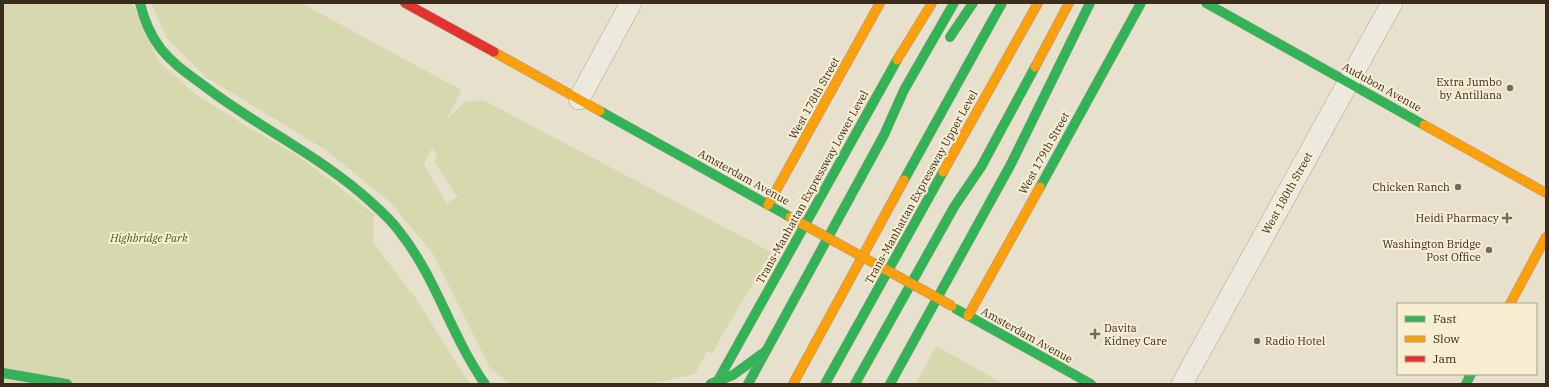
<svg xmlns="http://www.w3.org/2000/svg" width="1549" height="387" font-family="'IBM Plex Serif',serif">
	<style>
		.green { fill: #d6d8ad; fill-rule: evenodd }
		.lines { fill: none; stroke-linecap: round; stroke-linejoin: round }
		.street-casing { stroke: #aca496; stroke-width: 22 }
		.fast-casing { stroke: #9c9485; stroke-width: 10 }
		.slow-casing { stroke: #9c9485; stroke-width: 10 }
		.jam-casing { stroke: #9c9485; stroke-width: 10 }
		.street { stroke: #eee9df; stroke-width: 21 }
		.fast { stroke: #30b455; stroke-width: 9 }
		.slow { stroke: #ff9f0a; stroke-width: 9 }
		.jam { stroke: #e5322d; stroke-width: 9 }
		.fast-bridge-casing { stroke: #9c9485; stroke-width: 10; stroke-linecap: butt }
		.slow-bridge-casing { stroke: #9c9485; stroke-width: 10; stroke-linecap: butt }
		.fast-bridge { stroke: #30b455; stroke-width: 9 }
		.slow-bridge { stroke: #ff9f0a; stroke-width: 9 }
		.poi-dot { fill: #776b5a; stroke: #f8eed2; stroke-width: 1.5 }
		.labels { text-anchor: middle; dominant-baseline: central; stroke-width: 4; stroke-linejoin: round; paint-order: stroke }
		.poi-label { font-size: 11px; fill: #3b2c1d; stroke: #f8eed2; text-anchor: end }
		.street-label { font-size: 11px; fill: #3b2c1d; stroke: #f8eed2 }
		.park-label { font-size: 11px; font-style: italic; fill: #4a5a21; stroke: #f8eed2 }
	</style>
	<rect width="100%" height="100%" fill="#e7e0cc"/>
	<path class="green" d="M3 3H132L159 62 193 92 241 123 301 158 374 214 373 242 416 299 470 384H3Z
		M151 3H301L461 90 447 119 465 102 483 100 771 252 712 353 707 351 695 374 650 384H510L490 368 433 254 390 202 327 151 206 77 166 37ZM432 148 438 157 434 162 457 196 447 204 424 164Z
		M936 346 1004 384H916Z"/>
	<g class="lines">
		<defs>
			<path id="street" d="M579 99 631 3
				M1182 384 1392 3"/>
			<path id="fast" d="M140 3C144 20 151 36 161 49 173 64 188 74 203 85 257 127 321 156 372 203 381 211 392 221 399 231 436 277 451 336 485 384
				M1206 3 1424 125
				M950 37 973 3
				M600 111 790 217
				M904 180 1002 3
				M1040 187 1141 3
				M956 309 1091 384
				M3 373 67 384
				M716 384 897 60
				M748 384 884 135 904 90 954 3
				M825 384 943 172
				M855 384 954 207 981 167 1035 67
				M890 384 1011 164 1090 3
				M1466 384 1471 374"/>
			<path id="slow" d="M494 52 600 111
				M897 60 932 3
				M1035 67 1069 3
				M1424 125 1546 193
				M943 172 1038 3
				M768 205 880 3
				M1510 304 1546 237
				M968 316 1040 187
				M793 384 904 180"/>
			<path id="jam" d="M405 3 494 52"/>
		</defs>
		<use href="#street" class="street-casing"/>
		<use href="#fast" class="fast-casing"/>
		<use href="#slow" class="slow-casing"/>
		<use href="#jam" class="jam-casing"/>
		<use href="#street" class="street"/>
		<use href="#fast" class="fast"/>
		<use href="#slow" class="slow"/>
		<use href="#jam" class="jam"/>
		<defs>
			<path id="fast-bridge" d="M710 384 733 375 766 351"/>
			<path id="slow-bridge" d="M790 217 952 306"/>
		</defs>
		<use href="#fast-bridge" class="fast-bridge-casing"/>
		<use href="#slow-bridge" class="slow-bridge-casing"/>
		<use href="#fast-bridge" class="fast-bridge"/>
		<use href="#slow-bridge" class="slow-bridge"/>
	</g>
	<g class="poi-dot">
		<circle cx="1510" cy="88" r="4"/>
		<circle cx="1458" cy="187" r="4"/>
		<path d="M1505 212h4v4h4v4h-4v4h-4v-4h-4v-4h4z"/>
		<circle cx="1489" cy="250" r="4"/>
		<path d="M1093 328h4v4h4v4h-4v4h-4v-4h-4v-4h4z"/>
		<circle cx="1257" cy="341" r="4"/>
	</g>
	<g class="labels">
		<g class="poi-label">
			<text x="1502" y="82">Extra Jumbo<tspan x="1502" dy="13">by Antillana</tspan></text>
			<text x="1450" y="187">Chicken Ranch</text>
			<text x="1499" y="218">Heidi Pharmacy</text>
			<text x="1481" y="244">Washington Bridge<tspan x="1481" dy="13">Post Office</tspan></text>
			<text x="1104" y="328" text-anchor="start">Davita<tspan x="1104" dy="13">Kidney Care</tspan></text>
			<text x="1265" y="341" text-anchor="start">Radio Hotel</text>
		</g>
		<g class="street-label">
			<text transform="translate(1382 87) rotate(29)">Audubon Avenue</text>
			<text transform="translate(814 98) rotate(-61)">West 178th Street</text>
			<text transform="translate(1044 153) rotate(-61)">West 179th Street</text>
			<text transform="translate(744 177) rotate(29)">Amsterdam Avenue</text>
			<text transform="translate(812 187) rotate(-61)">Trans-Manhattan Expressway Lower Level</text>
			<text transform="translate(921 187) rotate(-61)">Trans-Manhattan Expressway Upper Level</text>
			<text transform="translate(1287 193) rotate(-61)">West 180th Street</text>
			<text transform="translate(1027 335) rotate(29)">Amsterdam Avenue</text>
		</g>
		<g class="park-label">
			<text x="149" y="238">Highbridge Park</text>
		</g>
	</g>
	<rect width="1549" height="387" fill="none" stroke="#3b2c1d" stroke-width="8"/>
	<rect x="1397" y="303" width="140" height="72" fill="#f8eed2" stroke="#aca08a"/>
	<rect x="1405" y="316" width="20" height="6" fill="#30b455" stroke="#aca08a"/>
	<text x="1433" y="323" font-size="12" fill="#3b2c1d">Fast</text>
	<rect x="1405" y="336" width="20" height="6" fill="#ff9f0a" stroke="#aca08a"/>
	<text x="1433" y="343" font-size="12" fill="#3b2c1d">Slow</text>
	<rect x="1405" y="356" width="20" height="6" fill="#e5322d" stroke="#aca08a"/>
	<text x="1433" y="363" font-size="12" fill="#3b2c1d">Jam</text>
</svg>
